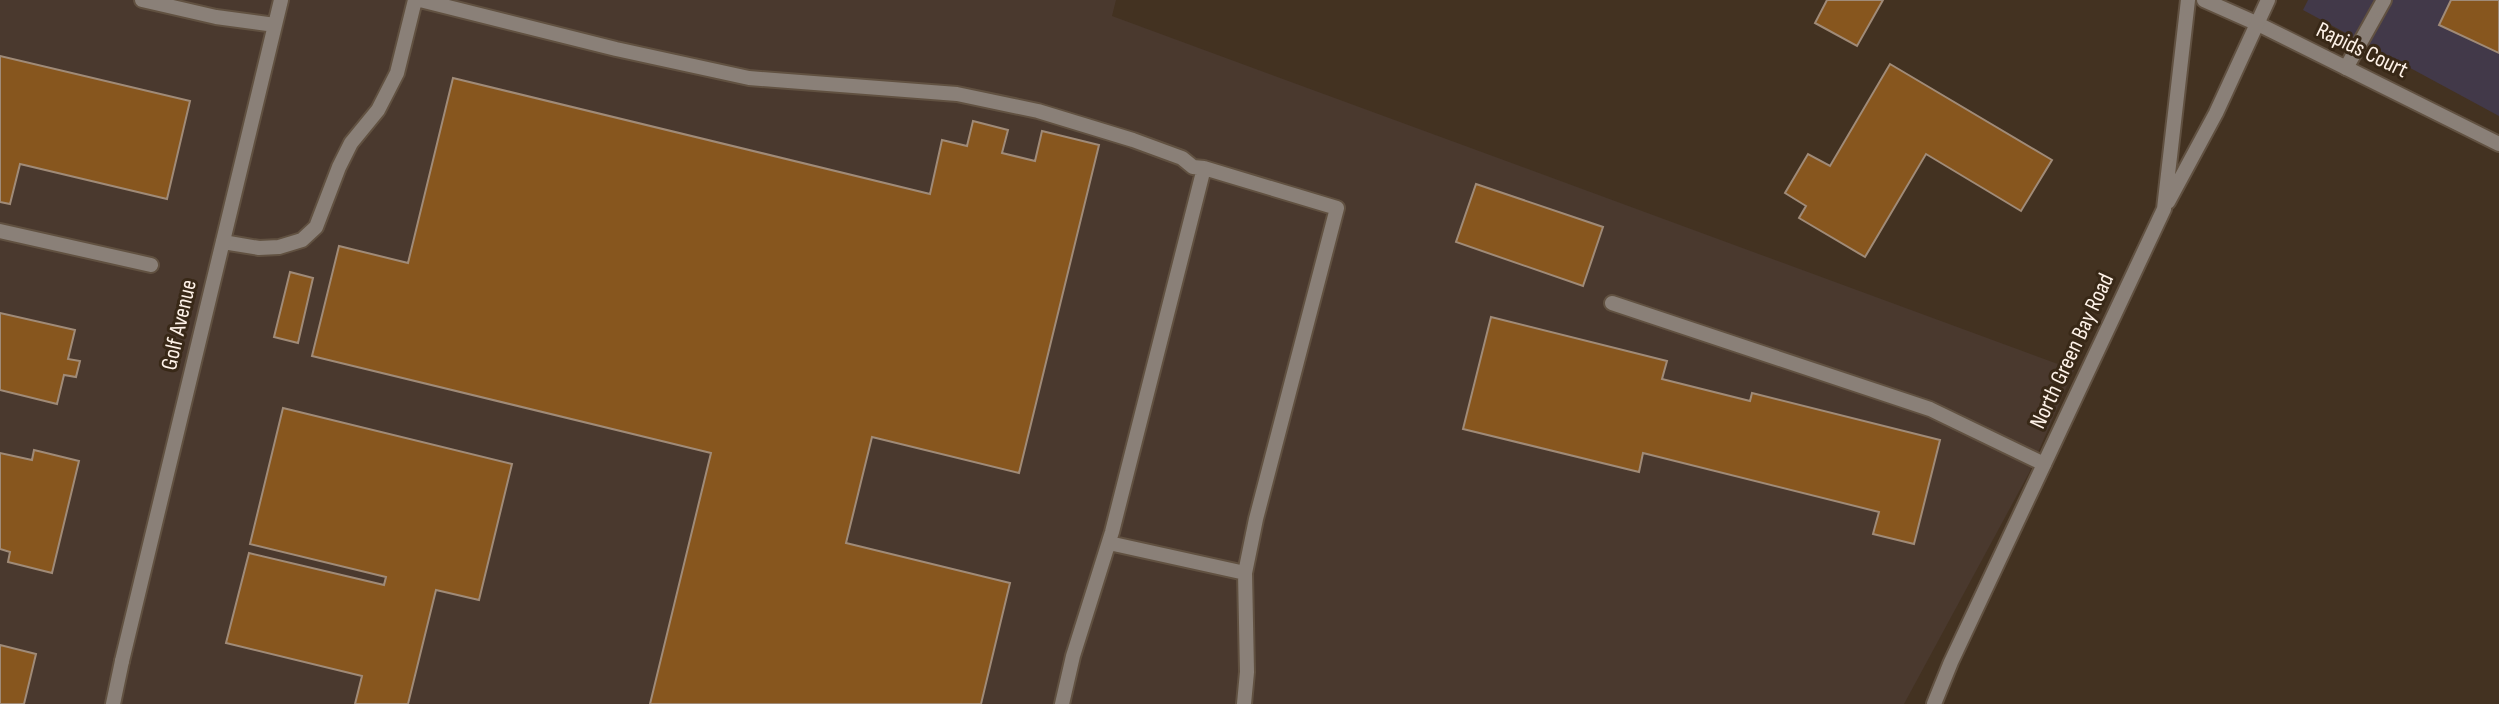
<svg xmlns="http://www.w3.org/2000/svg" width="2499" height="704" font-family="'Sofia Sans Condensed',sans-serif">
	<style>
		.commercial { fill: #423949 }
		.industrial { fill: #4a392e }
		.building { fill: #87561e; stroke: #a08b78; stroke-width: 2 }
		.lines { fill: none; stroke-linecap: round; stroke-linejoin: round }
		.service-casing { stroke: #615141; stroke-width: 18 }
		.minor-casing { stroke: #615141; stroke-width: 18 }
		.tertiary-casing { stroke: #615141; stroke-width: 18 }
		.service { stroke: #8a8078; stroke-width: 14 }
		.minor { stroke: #8a8078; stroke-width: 14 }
		.tertiary { stroke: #8a8078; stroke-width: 14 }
		.labels { text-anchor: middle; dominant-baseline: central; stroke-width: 6; stroke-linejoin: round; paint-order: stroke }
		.street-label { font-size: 23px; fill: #fef2e8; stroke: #382817 }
	</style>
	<rect width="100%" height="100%" fill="#433221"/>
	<path class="commercial" d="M2308 0H2499V116L2303 10Z"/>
	<path class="industrial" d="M0 0H1116L1112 16 2074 370 2029 473 1904 704H0Z"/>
	<path class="building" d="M1827 0H1883L1857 46 1815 23Z
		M2451 0H2499V53L2439 25Z
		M0 56 190 101 167 199 20 164 10 204 0 202Z
		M1890 64 2052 160 2021 211 1926 154 1865 257 1799 218 1806 206 1785 193 1808 154 1830 166Z
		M453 78 930 194 942 140 967 146 973 121 1008 130 1002 153 1035 161 1042 131 1099 145 1019 473 872 437 846 543 1010 583 981 704H650L711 453 312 356 339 246 408 263Z
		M1476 184 1603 227 1583 286 1456 242Z
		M290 272 313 278 298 343 274 337Z
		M0 313 75 330 68 359 80 361 76 377 64 375 57 404 0 390Z
		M1491 317 1667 361 1662 379 1750 401 1752 393 1940 440 1914 544 1873 534 1879 512 1643 453 1639 472 1463 429Z
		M283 408 512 464 479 600 436 590 408 704H355L362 676 226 643 249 553 384 585 386 577 250 544Z
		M34 450 79 461 52 573 8 562 10 552 0 549V453L32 460Z
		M0 645 36 654 24 704H0Z"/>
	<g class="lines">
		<defs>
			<path id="service" d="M420 0 616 49 749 78 957 94 1038 111 1133 140 1182 158 1193 167 1204 168
				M2346 68 2384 0
				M0 231 151 265
				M223 242 259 248 279 247 302 240 316 227 339 167 351 143 378 110 397 73 415 0
				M1612 303 1930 409 2044 464
				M1109 543 1245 573
				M113 704 122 661
				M1062 704 1073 656 1112 532 1204 168 1337 208 1256 519 1245 573 1247 672 1244 704"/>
			<path id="minor" d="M142 0 216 17 275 25
				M2204 0 2258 24 2499 144
				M122 661 281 0"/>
			<path id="tertiary" d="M2168 202 2216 113 2268 0
				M1934 704 1951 662 2164 209 2188 0"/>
		</defs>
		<use href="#service" class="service-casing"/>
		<use href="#minor" class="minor-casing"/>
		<use href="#tertiary" class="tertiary-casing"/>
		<use href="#service" class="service"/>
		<use href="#minor" class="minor"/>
		<use href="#tertiary" class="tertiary"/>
	</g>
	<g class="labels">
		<g class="street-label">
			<text transform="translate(2362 50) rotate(26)">Rapids Court</text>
			<text transform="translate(179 325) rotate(-77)">Golf Avenue</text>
			<text transform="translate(2072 351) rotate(-65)">North Green Bay Road</text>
		</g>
	</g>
</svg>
